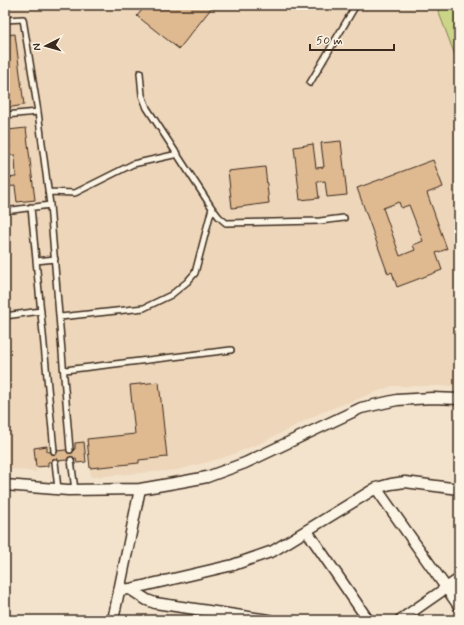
<svg xmlns="http://www.w3.org/2000/svg" width="464" height="625" font-family="Mynerve,sans-serif">
	<style>
		.built { fill: #edd6ba }
		.green { fill: #cad588; stroke: #828053 }
		.building { fill: #dfb990; stroke: #3b2a1e; fill-rule: evenodd }
		.lines { fill: none; stroke-linecap: round; stroke-linejoin: round }
		.service-casing { stroke: #3b2a1e; stroke-width: 8 }
		.minor-casing { stroke: #3b2a1e; stroke-width: 13 }
		.service { stroke: #fcf5e5; stroke-width: 5 }
		.minor { stroke: #fcf5e5; stroke-width: 10 }
	</style>
	<rect width="100%" height="100%" fill="#f3e3cc"/>
	<filter id="ink" filterUnits="userSpaceOnUse"><feTurbulence type="fractalNoise" baseFrequency=".025" numOctaves="2"/><feDisplacementMap in="SourceGraphic" scale="8" xChannelSelector="R" yChannelSelector="G"/><feConvolveMatrix kernelMatrix="1 2 1 2 8 2 1 2 1" color-interpolation-filters="sRGB"/></filter>
	<g filter="url(#ink)">
		<path class="built" d="M5 5H436L459 66V386H392L320 413 261 443 223 458 177 470 91 477 88 455 86 456V462L77 463 76 459 48 462V466L36 467V472L5 468Z"/>
		<path class="green" d="M436 5H459V66Z"/>
		<path class="building" d="M146 5H212L213 6 179 49 137 16Z
			M15 34 24 105 7 108 5 96V35Z
			M26 128 35 200 17 202 15 186 5 187V178L16 177 15 155 5 156V147H10L8 130Z
			M341 141 347 195 327 197 325 181 317 182 319 198 300 200 294 147 313 144 316 168 324 167 321 143Z
			M433 160 443 187 427 193 447 249 436 253 442 270 397 287 392 272 388 274 357 188ZM399 202 401 208 409 205 423 241 413 245 415 250 400 256 383 208Z
			M265 167 269 203 232 208 228 171Z
			M159 382 167 457 139 460V463L90 468 87 439 135 434 130 385Z
			M84 442 86 462 77 463 76 459 48 462V466L36 467 34 448 47 446V452L75 449V443Z"/>
		<g class="lines">
			<defs>
				<path id="service" d="M5 20 23 19 38 112 50 205 70 450
					M140 73 142 95 147 108 212 208 219 217 226 223 320 221 344 218
					M310 83 356 5
					M5 115 38 112
					M48 192 75 193 133 164 178 154
					M31 207 54 451
					M5 211 50 205
					M36 261 55 259
					M5 316 41 311
					M60 317 144 308 171 295 187 282 195 273 212 208
					M65 370 231 350
					M71 460 75 490
					M55 462 58 489"/>
				<path id="minor" d="M5 485 68 490 140 489 186 481 207 477 245 463 361 408 397 400 432 398 459 399
					M376 488 459 606
					M307 531 368 620
					M130 589 147 600 155 603 269 620
					M120 590 130 589 233 565 273 551 376 488 391 484 405 482 459 489
					M113 620 140 489
					M400 620 459 579"/>
			</defs>
			<use href="#service" class="service-casing"/>
			<use href="#minor" class="minor-casing"/>
			<use href="#service" class="service"/>
			<use href="#minor" class="minor"/>
		</g>
	</g>
	<rect width="464" height="625" fill="none" stroke="#fcf5e5" stroke-width="20"/>
	<rect x="10" y="10" width="444" height="605" fill="none" stroke="#3b2a1e" stroke-width="1.5" filter="url(#ink)"/>
	<g transform="translate(46 46) rotate(264)" stroke="#fcf5e5" stroke-width="3" paint-order="stroke">
	<path d="M0-3L7 15L0 10L-7 15Z" fill="#3b2a1e"/>
	<text y="-6" font-size="11" font-weight="bold" text-anchor="middle" fill="#3b2a1e">N</text>
	</g>
	<path d="M310 44v6h84v-6" fill="none" stroke="#3b2a1e" stroke-width="2"/>
	<text x="316" y="44" font-size="12" fill="#3b2a1e" stroke="#fcf5e5" stroke-width="3" paint-order="stroke">50 m</text>
</svg>
